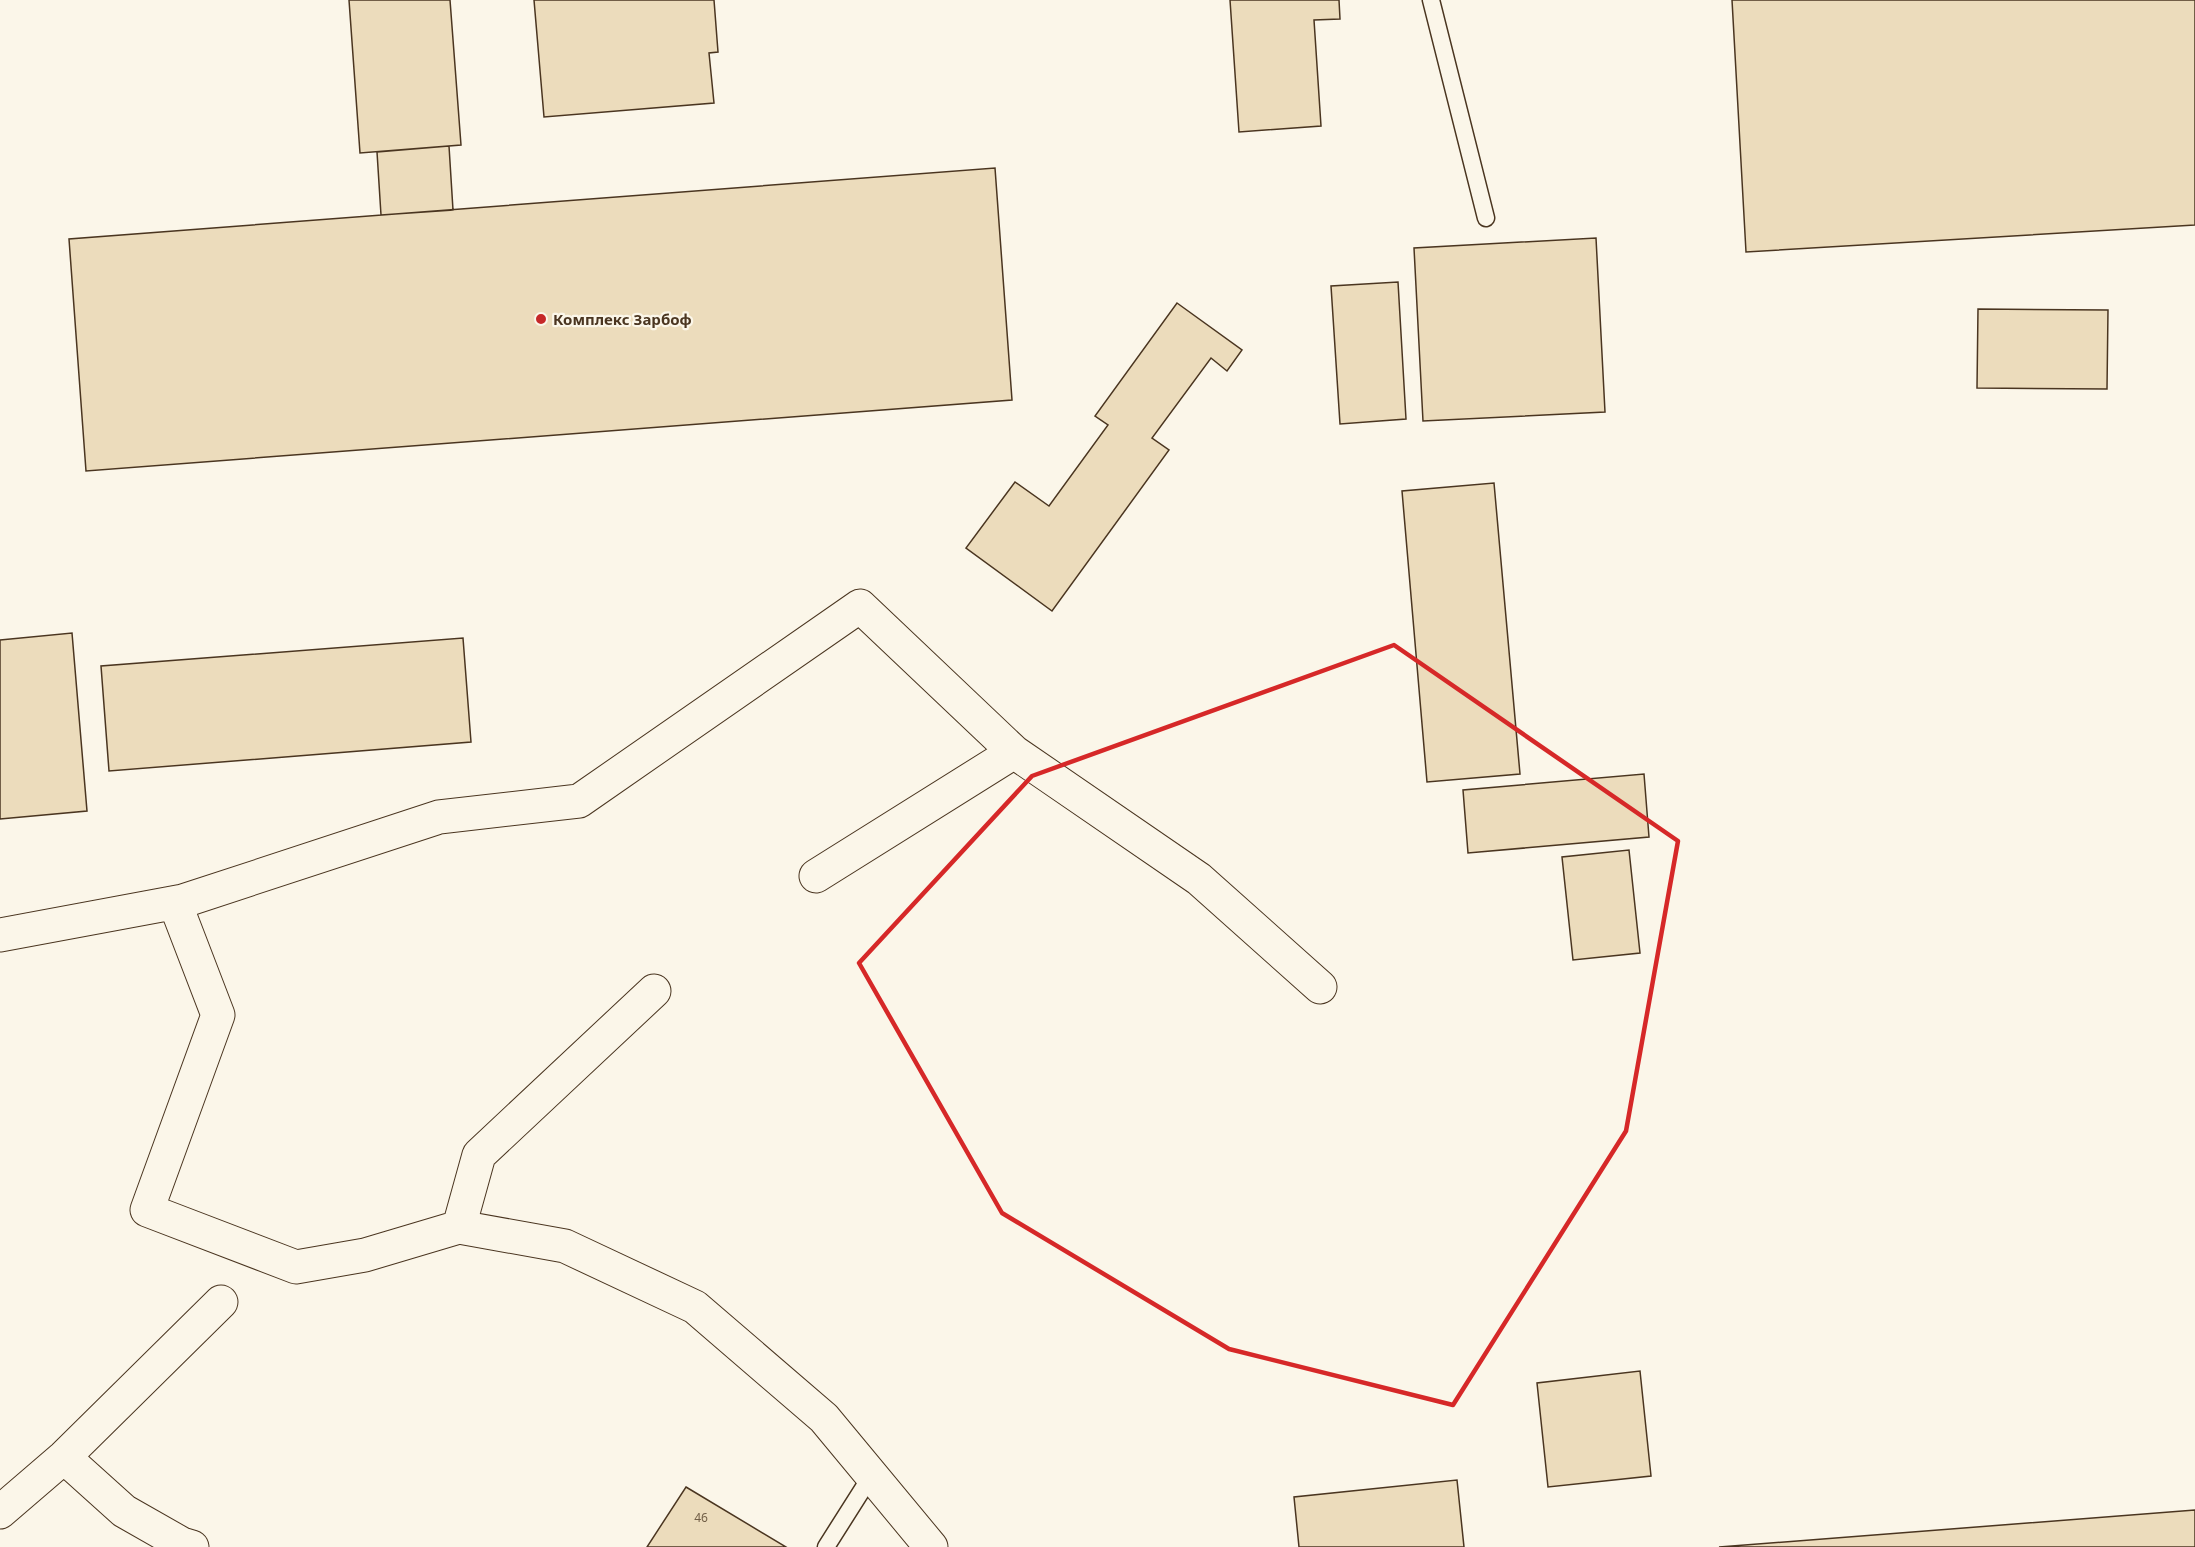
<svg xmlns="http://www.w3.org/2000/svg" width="2195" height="1547" font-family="'Noto Sans',sans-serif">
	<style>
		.building { fill: #ecdcbc; stroke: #4a3520; stroke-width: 1.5 }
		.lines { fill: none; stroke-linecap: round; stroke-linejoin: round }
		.service-casing { stroke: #4a3520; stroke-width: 19 }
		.minor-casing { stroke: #4a3520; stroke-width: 35 }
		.service { stroke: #fbf6e9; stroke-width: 16 }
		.minor { stroke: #fbf6e9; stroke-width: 33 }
		.marked { fill: none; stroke: #d62828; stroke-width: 4.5; stroke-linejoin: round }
		.poi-dot { fill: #c62828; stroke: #fbf6e9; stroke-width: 2 }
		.labels { text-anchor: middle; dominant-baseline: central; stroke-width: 4.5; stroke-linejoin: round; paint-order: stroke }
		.number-label { font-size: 12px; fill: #725f47 }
		.poi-label { font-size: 15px; font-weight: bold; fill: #4a3520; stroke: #fbf6e9; text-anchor: start }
	</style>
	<rect width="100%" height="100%" fill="#fbf6e9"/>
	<path class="building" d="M349 0H450L461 145 360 153Z
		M534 0H714L718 52 709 53 714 103 544 117Z
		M1230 0H1339L1340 19 1314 20 1321 126 1239 132Z
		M1732 0H2195V225L1746 252Z
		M449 146 453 210 381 215 377 152Z
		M995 168 1012 400 86 471 69 239Z
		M1596 238 1605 412 1423 421 1414 248Z
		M1398 282 1406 419 1340 424 1331 286Z
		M1177 303 1242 350 1227 371 1211 358 1152 438 1169 450 1052 611 966 548 1015 482 1049 506 1108 425 1095 416Z
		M1978 309 2108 310 2107 389 1977 388Z
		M1494 483 1520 774 1427 782 1402 491Z
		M72 633 87 811 0 819V640Z
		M463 638 471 742 109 771 101 666Z
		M1644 774 1649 837 1468 853 1463 790Z
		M1629 850 1640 953 1573 960 1562 857Z
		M1640 1371 1651 1476 1548 1487 1537 1383Z
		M1457 1480 1464 1547H1299L1294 1497Z
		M686 1487 786 1547H647Z
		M2195 1510V1547H1719Z"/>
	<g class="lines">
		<defs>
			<path id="service" d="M1431 0 1486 218
				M826 1547 871 1476"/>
			<path id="minor" d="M816 876 1014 752
				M175 903 218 1015 147 1210 296 1267 365 1255 459 1227 565 1246 695 1307 824 1418 931 1547
				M0 935 183 901 439 817 579 801 860 606 1014 752 1199 879 1320 987
				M459 1227 479 1155 654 991
				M64 1457 124 1511 182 1544 192 1547
				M0 1512 64 1457 221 1302"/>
		</defs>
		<use href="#service" class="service-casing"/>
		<use href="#minor" class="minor-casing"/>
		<use href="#service" class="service"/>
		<use href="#minor" class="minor"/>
	</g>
	<path class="marked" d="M1394 645 1678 841 1626 1131 1453 1405 1229 1349 1002 1213 859 963 1032 776Z"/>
	<circle class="poi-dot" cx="541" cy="319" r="6"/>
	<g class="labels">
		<g class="number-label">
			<text x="701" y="1517">46</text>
		</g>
		<g class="poi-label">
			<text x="553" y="319">Комплекс Зарбоф</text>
		</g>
	</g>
</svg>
